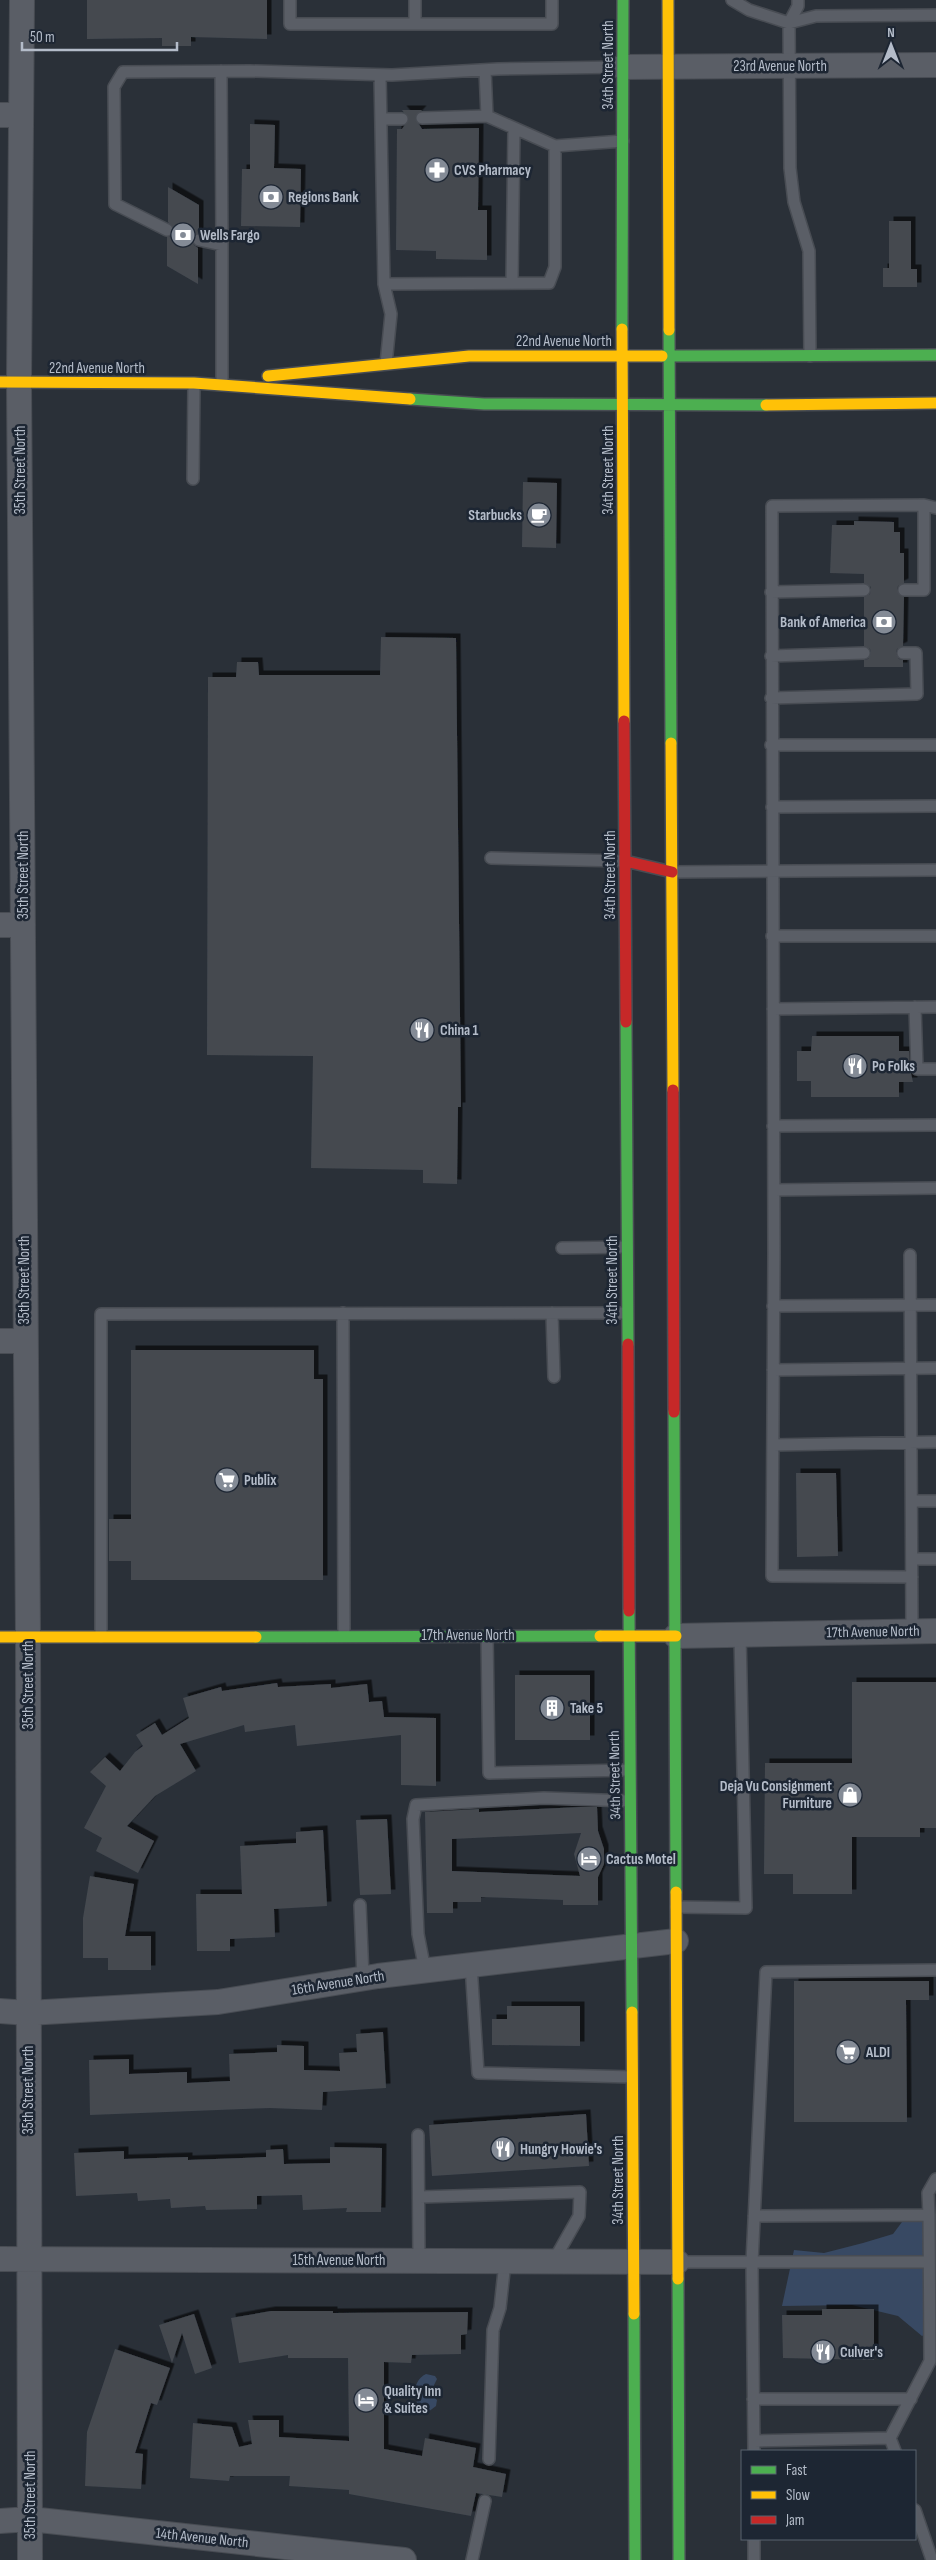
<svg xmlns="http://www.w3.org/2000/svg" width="936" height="2560" font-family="'Sofia Sans Condensed',sans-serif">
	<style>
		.water { fill: #384963 }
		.building { fill: #444950; fill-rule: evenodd; filter: url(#shadow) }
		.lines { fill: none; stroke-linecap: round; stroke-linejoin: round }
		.lane-casing { stroke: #484c53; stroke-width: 14 }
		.street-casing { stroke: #484c53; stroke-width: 26 }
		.fast-casing { stroke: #484c53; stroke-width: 14 }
		.slow-casing { stroke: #484c53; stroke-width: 14 }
		.jam-casing { stroke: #484c53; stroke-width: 14 }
		.lane { stroke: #5a5e66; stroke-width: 11 }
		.street { stroke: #5a5e66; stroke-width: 24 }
		.fast { stroke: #4caf50; stroke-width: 11 }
		.slow { stroke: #ffc107; stroke-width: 11 }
		.jam { stroke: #c62828; stroke-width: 11 }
		.labels { text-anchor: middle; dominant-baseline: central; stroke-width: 5; stroke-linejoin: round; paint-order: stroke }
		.street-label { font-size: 15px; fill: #b4bcc9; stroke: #1d2633 }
		.poi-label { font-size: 15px; font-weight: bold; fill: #b4bcc9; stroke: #1d2633; text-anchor: start }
	</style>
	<defs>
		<filter id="shadow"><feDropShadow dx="4.5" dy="-4.5" stdDeviation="0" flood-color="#0009"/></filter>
	</defs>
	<rect width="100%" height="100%" fill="#2a3038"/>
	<path class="water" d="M902 2222H936V2329L922 2336 898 2316 852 2305 782 2306 794 2250 824 2253 863 2243 893 2234Z
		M426 2374 435 2376 437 2379 430 2393 437 2400 436 2406 428 2412 419 2408C414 2396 412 2381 426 2374Z"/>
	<path class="building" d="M87 0H267V39L191 37V46H162V38L87 39Z
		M402 110H422L415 118 422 129 479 128 478 210H487V260L436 259V251L396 250 397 129H402L409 119Z
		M250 124 275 125 274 168 301 169 300 227 241 226 242 169H250Z
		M168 187 199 205V233L192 239 194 245 198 248V284L167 266V237L172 236 174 230 168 222Z
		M889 221H911V269H917V287H883V268H889Z
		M523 482 557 483 556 548 522 547Z
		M854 521 894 522V532H900V553H904V583L898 586 897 590 904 597 903 646 897 649 896 653 899 659 903 660V667H864V660L868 659 871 653 870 649 864 646V597L870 594 871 587 864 583V574L830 573 832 525H854Z
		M381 637 456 638 461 1107H458L457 1184 423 1183V1170L311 1168 313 1056 207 1055 208 677H236L237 662H258L259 675H380Z
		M812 1036H899V1051H909L910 1069 913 1082H899V1097H811V1081H797V1051H811Z
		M131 1350H314V1379H323V1580H131V1561H109V1519H131Z
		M796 1473H836L838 1556 797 1557Z
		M515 1675H590V1740H515Z
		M852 1682H936V1828H920V1837H852V1894H793V1874H764L765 1763H852Z
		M277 1683 278 1687 331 1684V1688L367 1684 369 1702 382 1701 384 1717 436 1718V1786L401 1785V1735L297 1746 295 1725 245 1732 244 1725 180 1744 196 1771 155 1796 127 1826 154 1841 138 1873 96 1851 102 1838 84 1828 106 1786 90 1772 105 1757 120 1771 135 1752 143 1746 136 1735 155 1723 162 1735 189 1718 183 1698 221 1687 222 1691Z
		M580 1807H597L598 1831 604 1849V1864L598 1877V1905H563V1900L481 1897V1902H453V1913H427L425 1812 479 1809V1812ZM581 1833 574 1854 580 1876 452 1871V1839Z
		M387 1819 391 1894 360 1895 356 1820Z
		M323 1830 327 1906 274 1909 275 1937 230 1939V1951H197L196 1894H242L240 1846 296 1843V1832Z
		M90 1876 134 1884 125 1936H151V1970H108V1958H83V1918Z
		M794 1981H929V2000H906L907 2122H794Z
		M507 2006H580V2046L492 2045V2019H507Z
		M383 2032 386 2088 323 2092 322 2110 270 2108 90 2115 89 2060 129 2059V2074L187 2072V2083L230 2081 229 2054 277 2052V2045L304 2046V2070L340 2071 339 2053 357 2052 356 2034Z
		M586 2114 589 2166 432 2176 429 2125Z
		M330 2147 382 2148 381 2212H346L347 2208 303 2210 302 2195 257 2196V2209L206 2210 205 2206 171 2208 170 2199 138 2201 137 2193 76 2196 74 2153 124 2151V2159L188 2157V2160L266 2157V2150L283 2149 284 2164 330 2163Z
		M822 2309H874V2360L783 2358 782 2315H822Z
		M271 2311H333V2313L468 2312 467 2334 461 2335V2354L412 2355 411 2363 384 2362V2449L422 2456 425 2438 476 2448 473 2467 506 2474 502 2497 476 2493 471 2516 349 2494V2490L289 2486 290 2476H230L229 2481 190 2478 193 2423 232 2427 239 2447 252 2444 248 2420H279V2437L349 2441 348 2358H288V2355L239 2363 231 2318Z
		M194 2314 212 2368 195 2374 182 2333 172 2363 159 2325Z
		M115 2349 170 2368 157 2405 151 2403 135 2453 143 2454 141 2489 85 2486 87 2432Z"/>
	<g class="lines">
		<defs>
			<path id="lane" d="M290 0V24H552V0
				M415 0V23
				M732 0 749 10 789 23 798 6V0
				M485 70 487 116 555 146 623 141
				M221 71 222 245
				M380 75 384 284 391 314 386 364
				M422 118 487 116
				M381 119H402
				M167 230 115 204 114 87 123 72 250 71 392 75 498 69 623 67
				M199 240 222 245V380
				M512 283 514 128
				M384 284 549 283 555 267V146
				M810 356 809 251 794 202 790 168 789 23 816 16 936 15
				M193 479 194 384
				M904 590H924V505
				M771 592 864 590
				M771 656 864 653
				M771 698 917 694 916 653H903
				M771 745H936
				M772 807 936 806
				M491 858 625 861
				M672 872 936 870
				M772 936H936
				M915 1007 917 1069H936
				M773 1009 936 1007
				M773 1126 936 1125
				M774 1190 936 1188
				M562 1248 627 1247
				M910 1255 912 1631
				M773 1306 936 1305
				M343 1313 344 1636
				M552 1313 554 1377
				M773 1370 936 1368
				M773 1445 936 1442
				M912 1501H936
				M912 1559H936
				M912 1577 772 1576 774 1255 772 506 924 505 936 508
				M487 1635 489 1773 629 1770
				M101 1637V1314L627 1313
				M360 1905 363 1978
				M676 1907 746 1908 740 1635
				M471 1965 478 2073 632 2077
				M425 1970 418 1934 413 1819 416 1805 544 1798 630 1801
				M418 2135 419 2261
				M420 2197 580 2192 579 2216 553 2262
				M754 2216 929 2215 928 2193 936 2179
				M678 2262H752L754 2451
				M929 2262H752L766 1972 936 1970
				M753 2399H911
				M890 2438 930 2361 929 2215
				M754 2441 890 2438 895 2451
				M489 2459 493 2330 500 2308 505 2262
				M915 2510 932 2560
				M754 2539V2560
				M472 2560 485 2501"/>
			<path id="street" d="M22 0 19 382 28 1637 30 2560
				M623 67 936 65
				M0 115H21
				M0 925H23
				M0 1341H25
				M676 1636 936 1631
				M0 2011 28 2013 218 2002 378 1976 676 1941
				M0 2259 677 2262
				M0 2521 30 2519 404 2560"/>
			<path id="fast" d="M622 329 623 0
				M669 330 671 743
				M662 356 936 355
				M410 399 484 404 766 405
				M626 1022 628 1344
				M674 1412 676 1892
				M629 1611 632 2012
				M256 1637 600 1636
				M678 2279 679 2560
				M634 2314 635 2560"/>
			<path id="slow" d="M668 0 669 330
				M622 329 624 721
				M268 376 469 356H662
				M0 382 194 383 410 399
				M766 405 936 403
				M671 743 673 1090
				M600 1636H676
				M0 1637H256
				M676 1892 678 2279
				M632 2012 634 2314"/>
			<path id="jam" d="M624 721 626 1022
				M625 861 672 872
				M673 1090 674 1412
				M628 1344 629 1611"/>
		</defs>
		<use href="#lane" class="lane-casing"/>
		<use href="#street" class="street-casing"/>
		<use href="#fast" class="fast-casing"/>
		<use href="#slow" class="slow-casing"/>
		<use href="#jam" class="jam-casing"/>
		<use href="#lane" class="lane"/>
		<use href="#street" class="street"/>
		<use href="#fast" class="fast"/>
		<use href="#slow" class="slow"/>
		<use href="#jam" class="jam"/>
	</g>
	<defs>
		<symbol id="pharmacy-disc" viewBox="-11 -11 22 22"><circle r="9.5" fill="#848b96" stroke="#1d2633"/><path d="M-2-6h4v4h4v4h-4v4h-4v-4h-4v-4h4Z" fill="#fff"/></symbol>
		<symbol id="bank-disc" viewBox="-11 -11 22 22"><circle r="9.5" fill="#848b96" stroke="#1d2633"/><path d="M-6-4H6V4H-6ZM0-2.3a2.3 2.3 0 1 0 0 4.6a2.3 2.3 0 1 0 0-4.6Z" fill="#fff"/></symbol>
		<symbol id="cafe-disc" viewBox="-11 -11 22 22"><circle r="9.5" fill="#848b96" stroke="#1d2633"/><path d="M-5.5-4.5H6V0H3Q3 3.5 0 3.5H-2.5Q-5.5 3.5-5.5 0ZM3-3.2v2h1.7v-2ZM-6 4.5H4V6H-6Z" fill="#fff"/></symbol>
		<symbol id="restaurant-disc" viewBox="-11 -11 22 22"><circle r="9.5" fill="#848b96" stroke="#1d2633"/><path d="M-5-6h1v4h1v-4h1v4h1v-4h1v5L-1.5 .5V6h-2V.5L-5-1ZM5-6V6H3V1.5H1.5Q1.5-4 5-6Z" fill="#fff"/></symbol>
		<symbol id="supermarket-disc" viewBox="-11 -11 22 22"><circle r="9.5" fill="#848b96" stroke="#1d2633"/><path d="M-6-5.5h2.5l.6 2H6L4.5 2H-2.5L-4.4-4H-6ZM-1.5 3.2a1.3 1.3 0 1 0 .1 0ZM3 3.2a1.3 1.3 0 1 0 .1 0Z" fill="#fff"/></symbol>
		<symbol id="building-disc" viewBox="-11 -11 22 22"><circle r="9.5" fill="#848b96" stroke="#1d2633"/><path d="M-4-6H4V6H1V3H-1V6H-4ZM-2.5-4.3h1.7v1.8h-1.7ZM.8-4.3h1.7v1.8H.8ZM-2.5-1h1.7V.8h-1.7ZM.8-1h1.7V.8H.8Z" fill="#fff"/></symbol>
		<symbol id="shop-disc" viewBox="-11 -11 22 22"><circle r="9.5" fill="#848b96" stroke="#1d2633"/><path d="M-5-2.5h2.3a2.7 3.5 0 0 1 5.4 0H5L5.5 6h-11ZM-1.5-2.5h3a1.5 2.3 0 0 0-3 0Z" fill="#fff"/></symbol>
		<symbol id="hotel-disc" viewBox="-11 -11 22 22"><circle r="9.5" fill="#848b96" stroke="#1d2633"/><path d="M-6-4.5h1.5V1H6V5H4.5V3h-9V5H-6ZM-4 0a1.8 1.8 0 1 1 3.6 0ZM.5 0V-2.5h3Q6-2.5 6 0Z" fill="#fff"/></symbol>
	</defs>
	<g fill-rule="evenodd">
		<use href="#pharmacy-disc" x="423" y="156" width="28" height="28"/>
		<use href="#bank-disc" x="257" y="183" width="28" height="28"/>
		<use href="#bank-disc" x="169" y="221" width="28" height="28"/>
		<use href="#cafe-disc" x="525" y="501" width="28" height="28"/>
		<use href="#bank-disc" x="870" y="608" width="28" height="28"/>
		<use href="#restaurant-disc" x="408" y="1016" width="28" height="28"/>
		<use href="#restaurant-disc" x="841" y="1052" width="28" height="28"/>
		<use href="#supermarket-disc" x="213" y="1466" width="28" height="28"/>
		<use href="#building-disc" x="538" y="1694" width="28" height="28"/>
		<use href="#shop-disc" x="836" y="1781" width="28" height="28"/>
		<use href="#hotel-disc" x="575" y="1845" width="28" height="28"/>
		<use href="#supermarket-disc" x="834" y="2038" width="28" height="28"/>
		<use href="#restaurant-disc" x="489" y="2135" width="28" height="28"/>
		<use href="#restaurant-disc" x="809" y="2338" width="28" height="28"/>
		<use href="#hotel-disc" x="352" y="2386" width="28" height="28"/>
	</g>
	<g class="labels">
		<g class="street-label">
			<text transform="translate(608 65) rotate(-90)">34th Street North</text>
			<text x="780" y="66">23rd Avenue North</text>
			<text x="564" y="341">22nd Avenue North</text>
			<text x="97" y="368">22nd Avenue North</text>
			<text transform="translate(20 470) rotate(-90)">35th Street North</text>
			<text transform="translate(608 470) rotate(-90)">34th Street North</text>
			<text transform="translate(23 875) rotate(-90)">35th Street North</text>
			<text transform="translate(610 875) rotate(-90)">34th Street North</text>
			<text transform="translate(24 1280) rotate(-90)">35th Street North</text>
			<text transform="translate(612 1280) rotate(-90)">34th Street North</text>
			<text transform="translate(873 1632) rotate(-1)">17th Avenue North</text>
			<text x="468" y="1635">17th Avenue North</text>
			<text transform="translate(28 1685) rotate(-90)">35th Street North</text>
			<text transform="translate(615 1775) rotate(-91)">34th Street North</text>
			<text transform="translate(338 1983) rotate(-9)">16th Avenue North</text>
			<text transform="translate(28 2090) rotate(-90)">35th Street North</text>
			<text transform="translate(618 2180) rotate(-90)">34th Street North</text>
			<text x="339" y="2260">15th Avenue North</text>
			<text transform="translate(30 2495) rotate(-90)">35th Street North</text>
			<text transform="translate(202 2538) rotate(6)">14th Avenue North</text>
		</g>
		<g class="poi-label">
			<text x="454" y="170">CVS Pharmacy</text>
			<text x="288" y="197">Regions Bank</text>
			<text x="200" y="235">Wells Fargo</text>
			<text x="522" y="515" text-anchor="end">Starbucks</text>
			<text x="866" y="622" text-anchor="end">Bank of America</text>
			<text x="440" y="1030">China 1</text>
			<text x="872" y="1066">Po Folks</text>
			<text x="244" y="1480">Publix</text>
			<text x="570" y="1708">Take 5</text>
			<text x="832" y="1786" text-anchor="end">Deja Vu Consignment<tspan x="832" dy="17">Furniture</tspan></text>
			<text x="606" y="1859">Cactus Motel</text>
			<text x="866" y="2052">ALDI</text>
			<text x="520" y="2149">Hungry Howie's</text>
			<text x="840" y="2352">Culver's</text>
			<text x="384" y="2391">Quality Inn<tspan x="384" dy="17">&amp; Suites</tspan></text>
		</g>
	</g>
	<rect x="741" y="2450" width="175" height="90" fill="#1d2633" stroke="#59626f"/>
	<rect x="751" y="2466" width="25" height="8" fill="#4caf50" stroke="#59626f"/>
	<text x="786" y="2475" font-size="15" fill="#b4bcc9">Fast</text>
	<rect x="751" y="2491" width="25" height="8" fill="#ffc107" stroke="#59626f"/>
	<text x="786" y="2500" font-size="15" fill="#b4bcc9">Slow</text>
	<rect x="751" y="2516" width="25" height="8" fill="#c62828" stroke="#59626f"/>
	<text x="786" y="2525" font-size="15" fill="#b4bcc9">Jam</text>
	<g transform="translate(891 45)" stroke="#1d2633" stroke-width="4" paint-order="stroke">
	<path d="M0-4L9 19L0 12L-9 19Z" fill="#b4bcc9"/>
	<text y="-8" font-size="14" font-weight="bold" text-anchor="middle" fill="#b4bcc9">N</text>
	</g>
	<path d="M22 42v8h155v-8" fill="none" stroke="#b4bcc9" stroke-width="2.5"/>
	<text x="30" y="42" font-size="15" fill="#b4bcc9" stroke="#1d2633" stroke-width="4" paint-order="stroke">50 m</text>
</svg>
